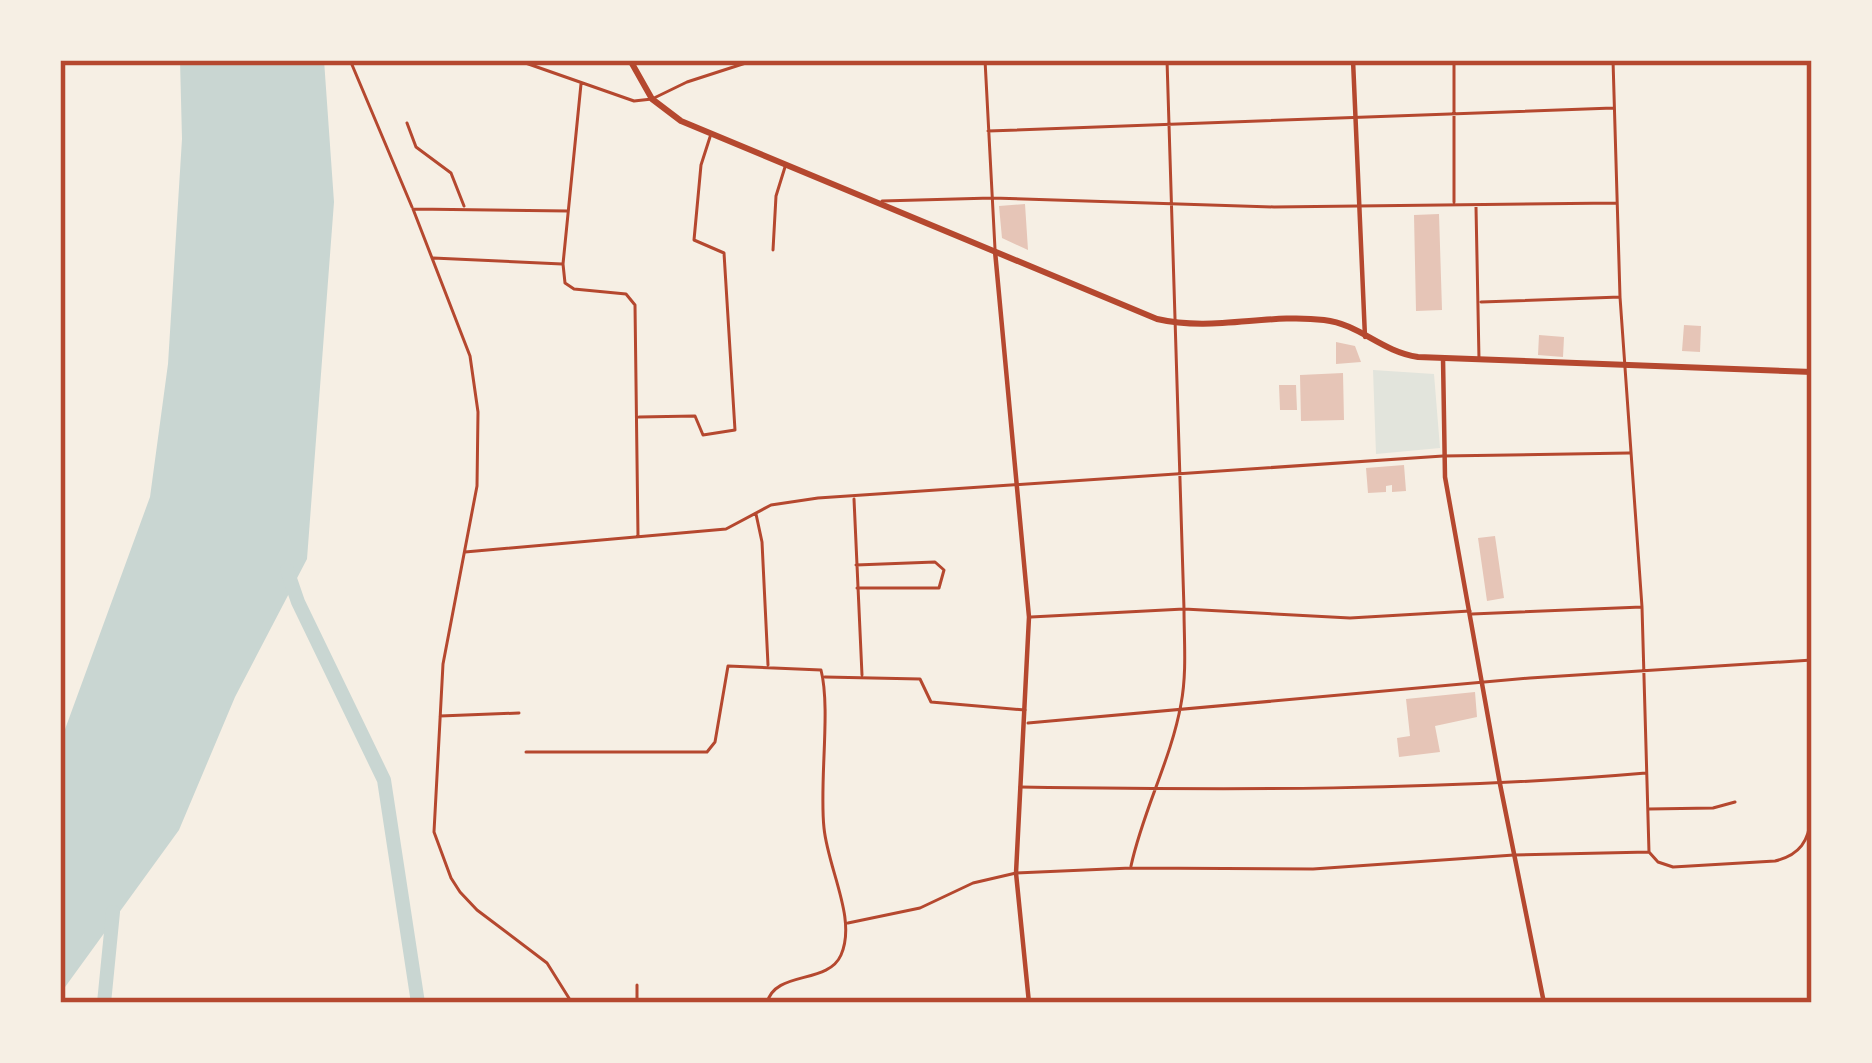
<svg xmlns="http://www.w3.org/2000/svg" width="1872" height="1063" font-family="'IBM Plex Serif',serif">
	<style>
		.green { fill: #e2e4dc }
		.water { fill: #c9d6d2 }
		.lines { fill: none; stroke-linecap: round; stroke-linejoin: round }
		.river { stroke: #c9d6d2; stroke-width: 14 }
		.building { fill: #e6c5b7 }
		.minor { stroke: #b5482f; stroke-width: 3 }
		.tertiary { stroke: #b5482f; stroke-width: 4.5 }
		.secondary { stroke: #b5482f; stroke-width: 4.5 }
		.trunk { stroke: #b5482f; stroke-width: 6 }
		.neatline { fill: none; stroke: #b5482f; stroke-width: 4.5 }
	</style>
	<rect width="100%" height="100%" fill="#f6efe4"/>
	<path class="green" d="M1373 370 1434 374 1440 448 1376 454Z"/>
	<path class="water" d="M180 60H324L334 202 307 559 235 697 179 830 60 994V743L150 497 168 364 182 139Z"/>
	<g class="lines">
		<path class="river" d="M287 570 298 602 384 780 418 1003
			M104 1003 113 912"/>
	</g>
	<path class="building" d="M1025 204 1028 250 1002 238 999 206Z
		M1439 214 1442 310 1416 311 1414 215Z
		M1684 325 1701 326 1700 352 1682 351Z
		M1539 335 1564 337 1563 357 1538 355Z
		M1336 342 1355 346 1361 362 1336 364Z
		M1343 373 1344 420 1301 421 1300 375Z
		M1279 385H1296L1297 410H1280Z
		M1404 465 1406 491 1392 492V485L1386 486V492L1368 493 1366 468Z
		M1495 536 1504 598 1487 601 1478 538Z
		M1475 692 1477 717 1435 726 1440 752 1399 757 1397 738 1410 736 1406 699Z"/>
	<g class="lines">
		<path class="minor" d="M350 60 412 207
			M517 60 634 101 652 99 687 82 755 60
			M985 60 995 249
			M1454 60V202
			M581 84 563 264 565 283 574 289 626 294 635 305 638 536
			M407 123 416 147 451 173 464 206
			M988 131 1613 108
			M882 201 992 198 1274 207 1616 203
			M1476 207 1479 359
			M568 211 413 209 470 356 478 412 477 486 443 664 434 832 451 878 460 892 477 910 547 963 572 1003
			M773 250 776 196 785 167
			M433 258 562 264
			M1481 302 1620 297
			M639 417 695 416 703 435 735 430 724 253 694 240 701 165 710 137
			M854 499 862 675
			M756 514 762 542 768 665
			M465 552 726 529 771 505 818 498 1443 456 1629 453
			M856 565 935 562 944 570 939 588H857
			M1472 614 1642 607
			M1031 617 1184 609 1350 618 1470 611
			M825 677 920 679 931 702 1025 710
			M440 716 519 713
			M1028 723 1530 678 1812 660
			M526 752H707L715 742 728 666 821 670C831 709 819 783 824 828 828 869 857 919 841 955 828 985 775 970 767 1003
			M1020 787C1229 790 1438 791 1646 773
			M1649 809 1713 808 1735 802
			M1649 852 1658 862 1673 867 1775 861C1800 855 1809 841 1811 816
			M1131 866C1143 810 1171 760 1181 704 1187 673 1184 640 1184 609L1167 60
			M848 923 920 908 973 883 1016 873 1131 868 1313 869 1514 855 1649 852 1642 607 1620 297 1613 60
			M637 1003V985"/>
		<path class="tertiary" d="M995 251 1029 617 1016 873 1029 1003"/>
		<path class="secondary" d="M1353 60 1365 337
			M1443 358 1445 477 1500 784 1544 1003"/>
		<path class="trunk" d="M630 60 652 99 681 121 1157 319C1213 332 1268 313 1324 320 1360 324 1380 351 1418 357L1812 372"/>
	</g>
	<rect width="1872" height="1063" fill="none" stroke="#f6efe4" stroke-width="126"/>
	<rect x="63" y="63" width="1746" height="937" class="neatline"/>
</svg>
